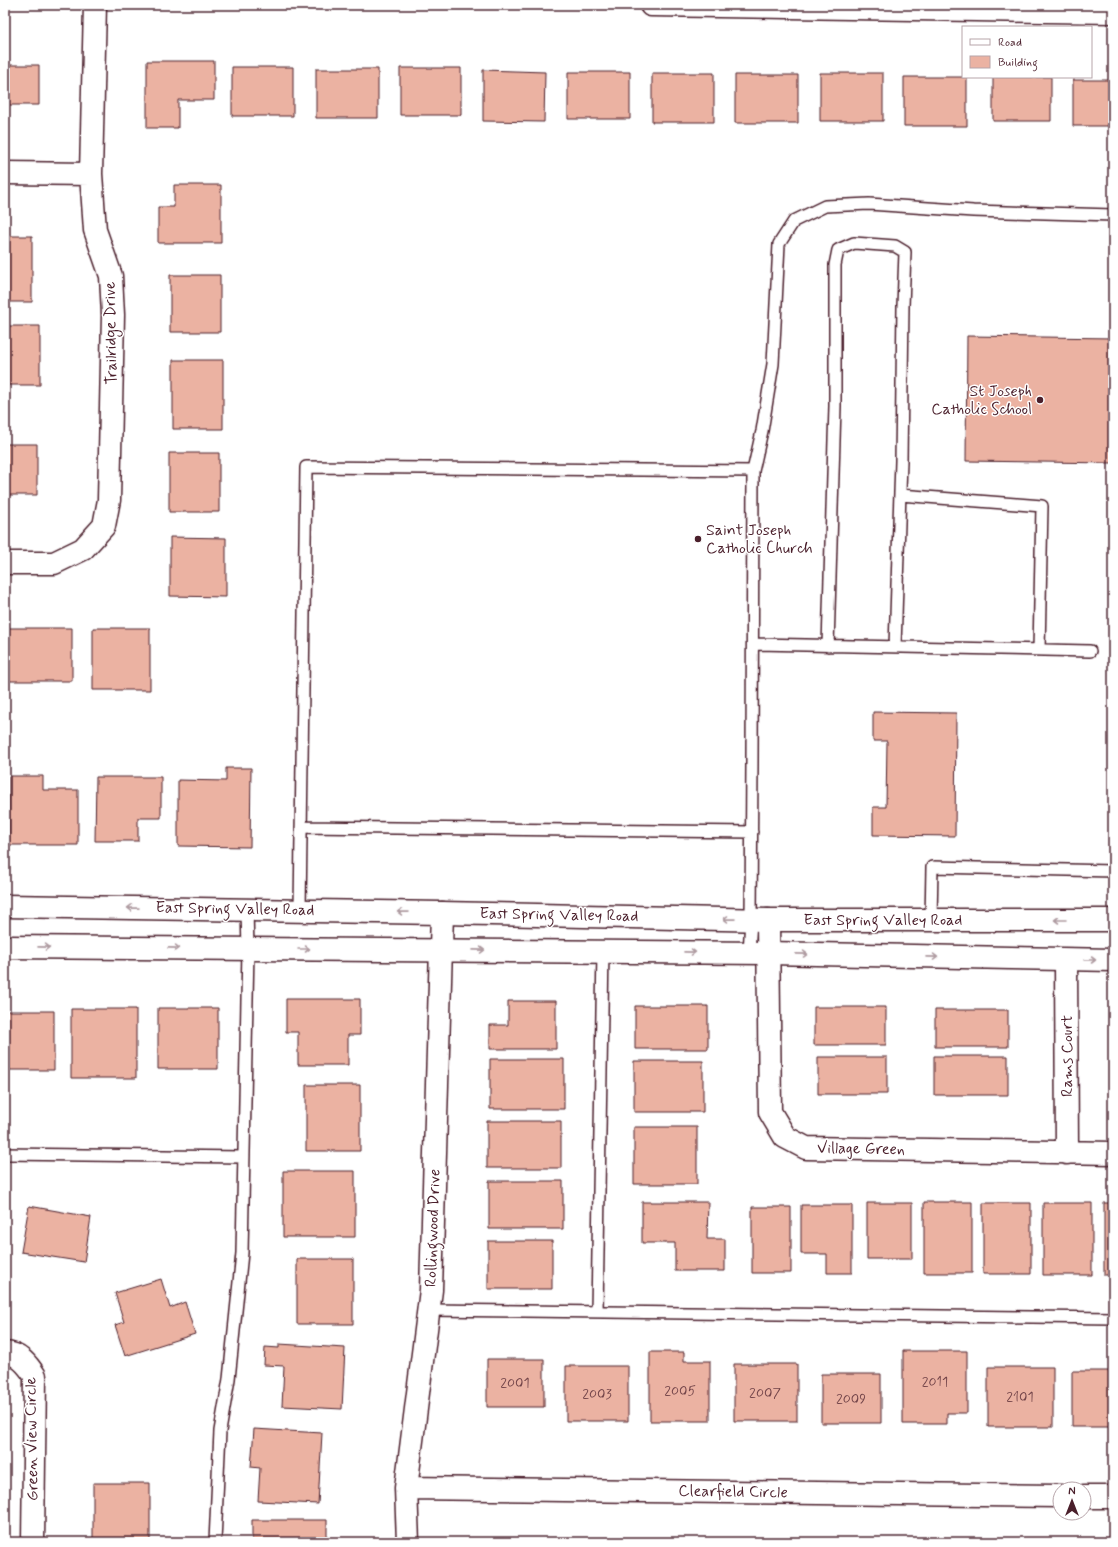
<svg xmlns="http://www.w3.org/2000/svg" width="1118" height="1547" font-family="Mynerve,sans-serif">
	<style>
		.building { fill: #ebb2a2; stroke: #4a1f2b }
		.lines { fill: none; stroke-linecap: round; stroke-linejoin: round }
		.lane-casing { stroke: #4a1f2b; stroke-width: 14 }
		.street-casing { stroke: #4a1f2b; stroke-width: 25 }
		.secondary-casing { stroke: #4a1f2b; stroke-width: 25 }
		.lane { stroke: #fff; stroke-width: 11 }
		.street { stroke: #fff; stroke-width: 22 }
		.secondary { stroke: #fff; stroke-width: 22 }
		.oneway { stroke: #ae9aa0 }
		.poi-dot { fill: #4a1f2b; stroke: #fff; stroke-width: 1.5 }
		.labels { text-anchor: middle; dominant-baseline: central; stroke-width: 3; stroke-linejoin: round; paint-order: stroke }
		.number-label { font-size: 14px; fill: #724449 }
		.street-label { font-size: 16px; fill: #4a1f2b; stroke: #fff }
		.poi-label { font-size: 16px; fill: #4a1f2b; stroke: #fff; text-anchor: end }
	</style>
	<rect width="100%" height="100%" fill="#fff"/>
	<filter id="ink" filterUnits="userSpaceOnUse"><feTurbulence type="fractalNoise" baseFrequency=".025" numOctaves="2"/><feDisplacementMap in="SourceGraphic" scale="8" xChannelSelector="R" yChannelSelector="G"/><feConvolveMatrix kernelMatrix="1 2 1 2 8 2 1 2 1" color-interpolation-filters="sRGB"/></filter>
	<g filter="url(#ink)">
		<path class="building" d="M147 61H214V100H178V128H147Z
			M5 65H39V105H5Z
			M232 67H293V116H232Z
			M400 68H461V115H400Z
			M316 69H378V118H316Z
			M483 70 545 72 544 122 483 121Z
			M568 72H630V119H568Z
			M652 73H714V122H652Z
			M820 73H883V121H820Z
			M735 75H798V123H735Z
			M904 77H967V126H904Z
			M993 77H1051V121H993Z
			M1073 80H1113V126H1073Z
			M174 185H221V243H158V207H174Z
			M5 236H32V302H5Z
			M170 275H220V332H170Z
			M5 326H40V385H5Z
			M967 336 1113 338V463L966 461Z
			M173 360H223V429H173Z
			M5 444H37V495H5Z
			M169 453H219V512H169Z
			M170 537 226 538V597L170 596Z
			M7 628H72V681H7Z
			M93 628H150V690H93Z
			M873 712 956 713 955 836 873 835V807H886L887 741H873Z
			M226 768H251L250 847 178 846V780L226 781Z
			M9 776H43V790H78V845H9Z
			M96 777H161V818H138V841H95Z
			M286 999H360V1035H348V1065H298V1032H286Z
			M508 1001H556V1049H490V1025H508Z
			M635 1006H708V1049H635Z
			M814 1007H886V1045H814Z
			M158 1008H218V1069H158Z
			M71 1009H136V1078H71Z
			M935 1010H1008V1047H935Z
			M5 1011H54V1070H5Z
			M934 1056H1008V1095H934Z
			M818 1057H887V1094H818Z
			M490 1059H564V1109H490Z
			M634 1061H703V1112H634Z
			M306 1085H360V1151H306Z
			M487 1121H561V1168H487Z
			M634 1127H697V1184H634Z
			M283 1171H355V1237H283Z
			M489 1181H563V1229H489Z
			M642 1202H708L707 1239H725V1271H675V1243H642Z
			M924 1202H972V1273H924Z
			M867 1203H912V1259H867Z
			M983 1203H1031V1274H983Z
			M1043 1203H1092V1275H1043Z
			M1104 1203H1113V1275H1104Z
			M801 1205H852V1273H827V1254H801Z
			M29 1206 91 1217 84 1262 21 1252Z
			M752 1207H791V1273H752Z
			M488 1241H552V1289H488Z
			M297 1259H353V1324H297Z
			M161 1279 170 1308 185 1302 195 1334 125 1356 115 1325 124 1322 115 1293Z
			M279 1344 345 1348 342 1409 282 1406 284 1366 264 1365 265 1347 279 1348Z
			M903 1351H967V1413H947V1424H903Z
			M650 1352H684V1361H710V1421H650Z
			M487 1359H544V1407H487Z
			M734 1364H797V1421H734Z
			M566 1366H628V1421H566Z
			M988 1367H1053V1427H988Z
			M1072 1371H1113V1427H1072Z
			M821 1374H881V1423H821Z
			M254 1429 322 1433 318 1504 258 1501 260 1468 251 1467Z
			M93 1483H150V1542H93Z
			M252 1520H327V1542H252Z"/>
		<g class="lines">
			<defs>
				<path id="lane" d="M900 495 1042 506 1039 650
					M753 644 1090 651
					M828 646 835 406V265L838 250 854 243 895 246 905 252 903 306 901 461 895 647
					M301 827 752 832
					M300 910 306 467 753 471 762 431 773 364 779 244 794 221 825 206 869 204 973 211 1113 215
					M931 920 932 867 1113 871
					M749 953 751 919 752 762 753 471
					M5 1154 243 1157
					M429 1310 1113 1318
					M597 1312 603 951
					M215 1542 220 1431 229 1379 242 1253 248 949 247 910"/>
				<path id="street" d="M651 5 1113 12
					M5 173 91 174
					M5 563H54L83 549 104 526 109 500 113 315 111 276 95 230 91 174 95 5
					M768 920 770 1112 785 1137 806 1148 1113 1153
					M1066 960 1067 1153
					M5 1353C19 1353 28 1365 35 1376L33 1542
					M406 1488 1060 1496
					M1084 1497H1113
					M408 1542 406 1488 431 1290 442 913"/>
				<path id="secondary" d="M5 906 442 913 768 920H1113
					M5 947 768 953 1113 960"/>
			</defs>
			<use href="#lane" class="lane-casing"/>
			<use href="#street" class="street-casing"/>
			<use href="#secondary" class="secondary-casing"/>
			<use href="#lane" class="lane"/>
			<use href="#street" class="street"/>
			<use href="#secondary" class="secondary"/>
		</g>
		<defs><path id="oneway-shaft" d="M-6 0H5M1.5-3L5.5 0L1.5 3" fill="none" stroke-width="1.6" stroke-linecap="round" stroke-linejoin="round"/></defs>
		<g class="oneway">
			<use href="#oneway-shaft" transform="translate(133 908) rotate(-179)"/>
			<use href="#oneway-shaft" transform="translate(403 912) rotate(-179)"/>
			<use href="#oneway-shaft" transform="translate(729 919) rotate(-179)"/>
			<use href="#oneway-shaft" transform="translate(1060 920) rotate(-180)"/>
			<use href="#oneway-shaft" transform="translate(44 947) rotate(1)"/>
			<use href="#oneway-shaft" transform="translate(174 948) rotate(1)"/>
			<use href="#oneway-shaft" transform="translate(304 949)"/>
			<use href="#oneway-shaft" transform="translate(479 950) rotate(1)"/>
			<use href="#oneway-shaft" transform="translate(690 952) rotate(1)"/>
			<use href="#oneway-shaft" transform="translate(802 954) rotate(1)"/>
			<use href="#oneway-shaft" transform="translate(932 957) rotate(1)"/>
			<use href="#oneway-shaft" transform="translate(1090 960)"/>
		</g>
	</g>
	<g class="poi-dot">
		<circle cx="1040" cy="400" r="4"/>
		<circle cx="698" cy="539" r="4"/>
	</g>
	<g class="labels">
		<g class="number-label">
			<text x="935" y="1382">2011</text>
			<text x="515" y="1383">2001</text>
			<text x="680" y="1391">2005</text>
			<text x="765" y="1393">2007</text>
			<text x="597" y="1394">2003</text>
			<text x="1020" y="1397">2101</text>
			<text x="851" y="1399">2009</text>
		</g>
		<g class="street-label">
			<text transform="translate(111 333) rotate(-91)">Trailridge Drive</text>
			<text transform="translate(235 909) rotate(1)">East Spring Valley Road</text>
			<text transform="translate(559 915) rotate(1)">East Spring Valley Road</text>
			<text x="883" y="920">East Spring Valley Road</text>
			<text transform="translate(1067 1056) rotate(-90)">Rams Court</text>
			<text transform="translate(861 1149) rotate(1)">Village Green</text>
			<text transform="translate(433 1228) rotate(-88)">Rollingwood Drive</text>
			<text transform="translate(32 1439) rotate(-91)">Green View Circle</text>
			<text transform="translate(733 1492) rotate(1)">Clearfield Circle</text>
		</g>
		<g class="poi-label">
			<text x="1032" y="391">St Joseph<tspan x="1032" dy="18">Catholic School</tspan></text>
			<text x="706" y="530" text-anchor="start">Saint Joseph<tspan x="706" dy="18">Catholic Church</tspan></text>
		</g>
	</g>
	<rect width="1118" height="1547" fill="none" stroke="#fff" stroke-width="20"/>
	<rect x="10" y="10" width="1098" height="1527" fill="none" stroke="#4a1f2b" stroke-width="1.5" filter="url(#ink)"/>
	<rect x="962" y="26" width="130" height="52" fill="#ffffff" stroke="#b7a5aa"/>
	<rect x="970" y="39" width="20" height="6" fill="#ffffff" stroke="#b7a5aa"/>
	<text x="998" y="46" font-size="12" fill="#4a1f2b">Road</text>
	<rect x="970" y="56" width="20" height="12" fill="#ebb2a2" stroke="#b7a5aa"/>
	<text x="998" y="66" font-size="12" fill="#4a1f2b">Building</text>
	<g transform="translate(1072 1501)"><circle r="19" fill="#ffffff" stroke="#b7a5aa"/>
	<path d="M0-3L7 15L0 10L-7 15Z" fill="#4a1f2b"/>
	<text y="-6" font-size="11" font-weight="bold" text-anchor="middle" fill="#4a1f2b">N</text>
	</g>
</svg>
